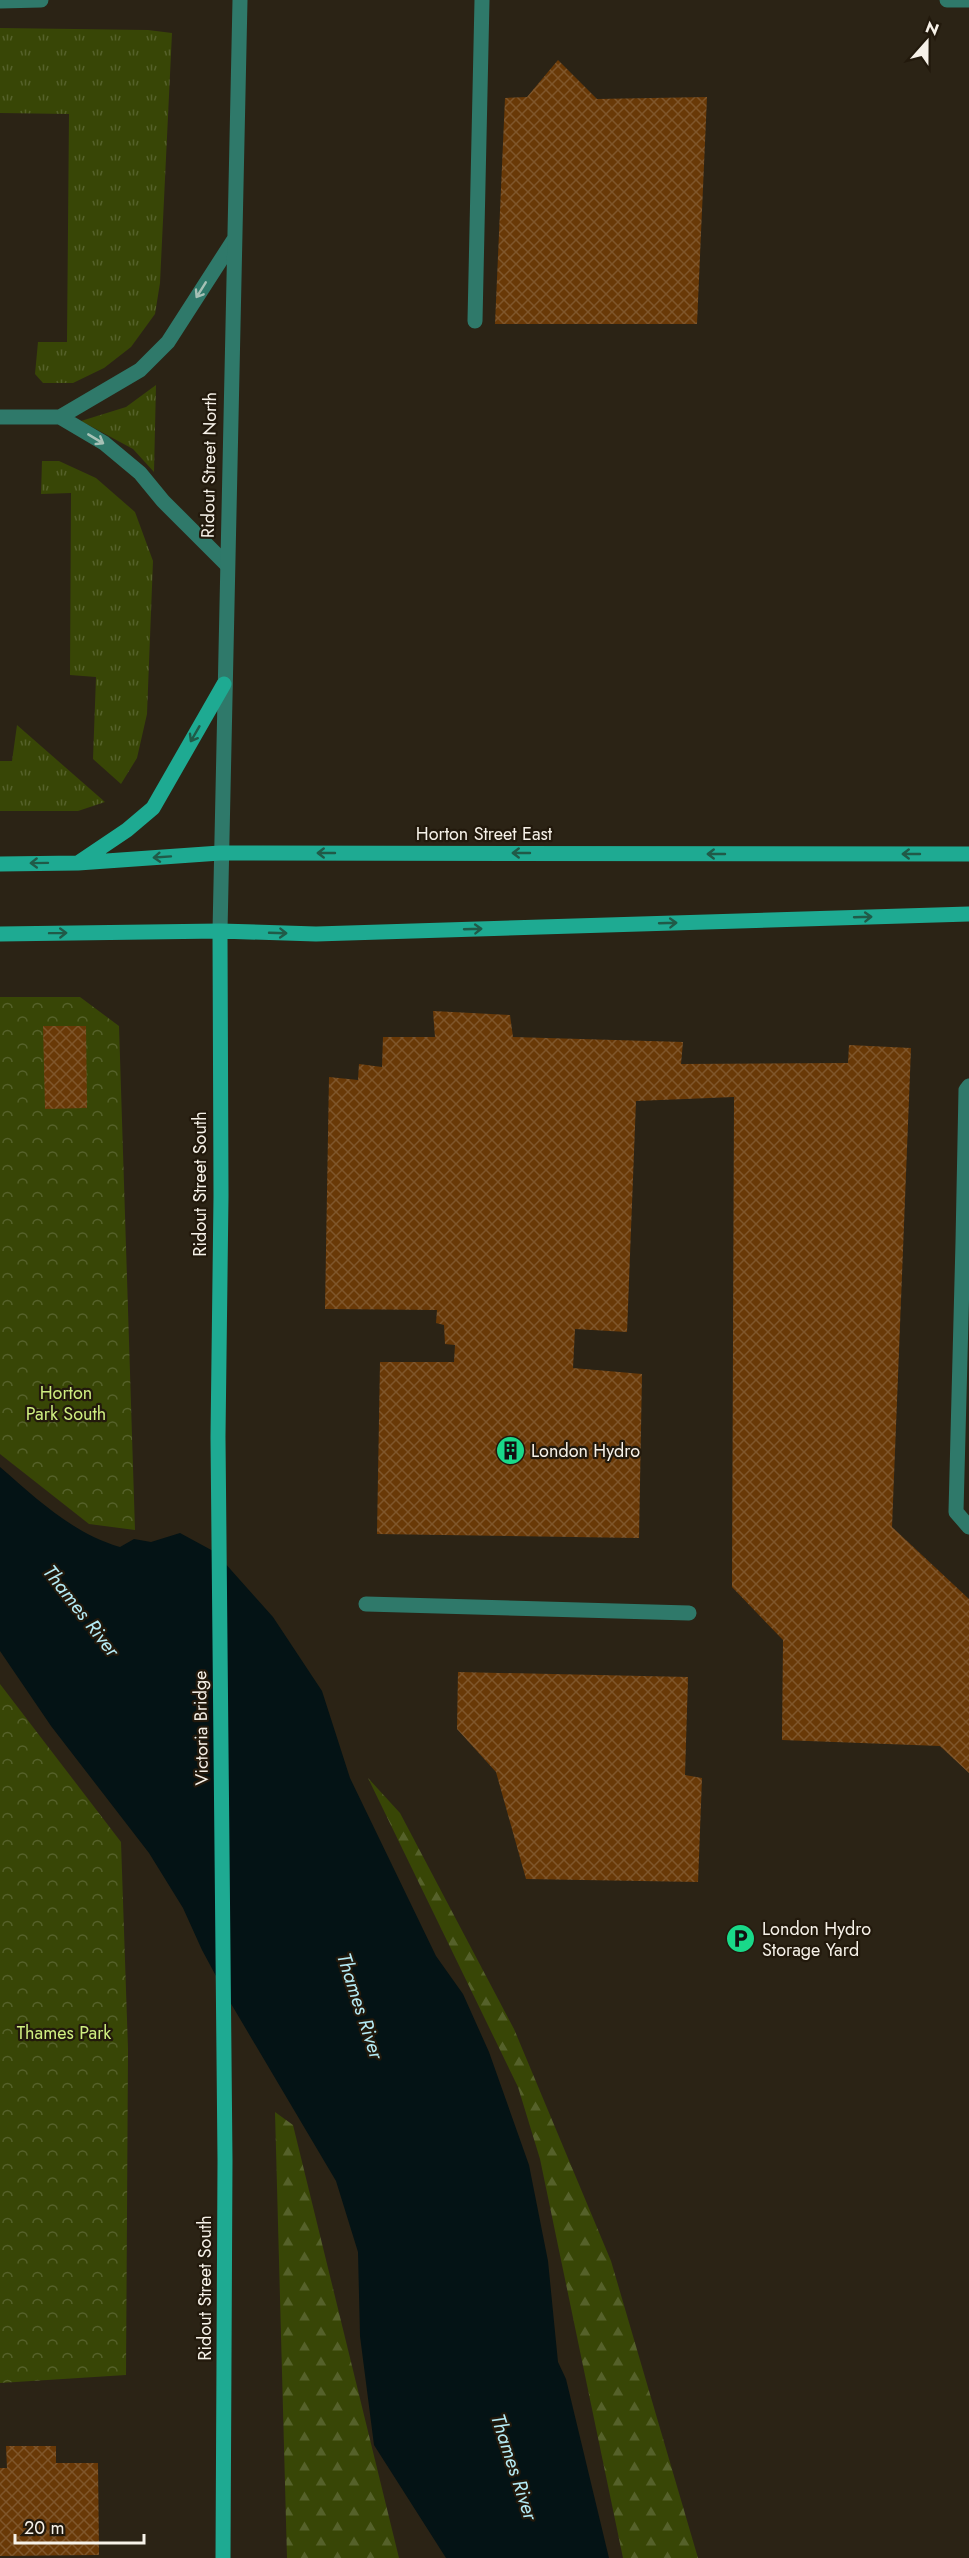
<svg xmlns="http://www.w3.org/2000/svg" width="969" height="2558" font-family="Jost,sans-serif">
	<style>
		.grass { fill: url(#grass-tufts) }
		.forest { fill: url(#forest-firs) }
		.park { fill: url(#park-crowns) }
		.water { fill: #041315 }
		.building { fill: url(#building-cross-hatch) }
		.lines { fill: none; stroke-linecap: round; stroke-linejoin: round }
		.lane { stroke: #2f796a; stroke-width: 15 }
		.street { stroke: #2f796a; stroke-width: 15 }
		.secondary { stroke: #1eaa92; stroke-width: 15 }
		.oneway { stroke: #a6c1b6 }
		.oneway2 { stroke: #205a48 }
		.labels { text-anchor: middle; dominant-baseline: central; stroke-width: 4.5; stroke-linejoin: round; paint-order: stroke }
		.street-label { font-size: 18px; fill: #f6f1e8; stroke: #22190c }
		.park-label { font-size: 18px; fill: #cfee80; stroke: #22190c }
		.poi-label { font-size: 18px; fill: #f6f1e8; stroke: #22190c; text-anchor: start }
		.water-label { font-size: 20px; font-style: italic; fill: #b5ebf5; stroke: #22190c }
	</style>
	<defs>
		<pattern id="grass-tufts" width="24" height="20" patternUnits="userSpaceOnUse" patternTransform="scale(1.5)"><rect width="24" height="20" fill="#384606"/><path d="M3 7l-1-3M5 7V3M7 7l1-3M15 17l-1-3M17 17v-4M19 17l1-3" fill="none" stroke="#55612a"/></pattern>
		<pattern id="forest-firs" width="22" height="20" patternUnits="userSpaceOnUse" patternTransform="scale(1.5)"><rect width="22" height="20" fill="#384606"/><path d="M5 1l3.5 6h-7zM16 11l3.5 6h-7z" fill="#55612a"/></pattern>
		<pattern id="park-crowns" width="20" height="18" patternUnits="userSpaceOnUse" patternTransform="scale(1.5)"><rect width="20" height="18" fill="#384606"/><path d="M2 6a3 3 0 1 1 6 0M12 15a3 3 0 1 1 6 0" fill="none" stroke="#55612a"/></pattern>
		<pattern id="building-cross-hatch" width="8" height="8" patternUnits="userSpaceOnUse" patternTransform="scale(1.5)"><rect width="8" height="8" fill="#693907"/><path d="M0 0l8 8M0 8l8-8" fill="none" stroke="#7f562b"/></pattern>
	</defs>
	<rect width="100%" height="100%" fill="#2b2315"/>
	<path class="grass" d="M0 28 148 30 172 33 160 283 155 314 131 347 104 368 73 383H43L35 374 38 342H67L69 114 0 113Z
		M156 385 154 472 133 449 81 421 126 407Z
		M42 461H59L96 478 135 512 153 561 147 714 137 758 121 784 93 759 96 677 70 675 71 493 41 494Z
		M17 725 105 802 78 811H0V761H12Z"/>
	<path class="forest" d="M368 1778 400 1813 514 2029 611 2261 698 2558H623L540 2159 518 2087Z
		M275 2112 293 2125 399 2558H287Z"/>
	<path class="park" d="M0 997H80L119 1026 135 1530 89 1524 0 1454Z
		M0 1684 121 1842 128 2049 126 2375 0 2383Z"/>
	<path class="water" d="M0 1467C37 1499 72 1533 120 1547L134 1539 151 1542 180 1533 215 1552 273 1617 322 1691 350 1778 436 1956 463 1994 489 2052 529 2165 548 2261 558 2362 566 2379 609 2558H446L374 2445 360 2336 358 2252 336 2181 230 2002 202 1950 183 1908 149 1853 51 1726 0 1651Z"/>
	<path class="building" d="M558 60 597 99 707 97 697 324H495L505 98 527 97Z
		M433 1011 510 1015 513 1037 683 1042 681 1064 848 1063 849 1045 911 1048 892 1527 969 1599V1773L940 1746 782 1740 783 1640 732 1587 734 1097 636 1101 627 1332 575 1329 573 1368 642 1374 639 1538 377 1534 380 1362H454L455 1345 445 1344 444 1325 436 1323 437 1310 325 1309 329 1077 358 1080 359 1064 382 1067 383 1037H435Z
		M43 1026H86L87 1108 45 1109Z
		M458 1672 688 1677 685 1775 702 1778 698 1882 526 1879 496 1772 457 1729Z
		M6 2446H56V2463H98L99 2555 0 2556V2468H7Z"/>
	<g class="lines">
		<path class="lane" d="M475 321 482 0
			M0 417H60
			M227 565 163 501 140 473 104 443 60 417 140 370 168 342 233 241
			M963 1242 966 1090 969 1086
			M969 1242H963L956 1512 969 1527
			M366 1604 689 1613"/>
		<path class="street" d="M947 0H969
			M0 1 41 0
			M220 931 240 0"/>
		<path class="secondary" d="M78 863 127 830 153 808 224 684
			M0 864 78 863 220 853 969 854
			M220 931 221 1196 218 1437 225 2160 223 2558
			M0 934 220 931 316 934 969 914"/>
	</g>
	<defs><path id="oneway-shaft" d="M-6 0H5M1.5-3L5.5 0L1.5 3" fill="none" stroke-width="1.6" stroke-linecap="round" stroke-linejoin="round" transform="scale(1.5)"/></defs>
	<g class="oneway">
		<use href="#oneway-shaft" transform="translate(201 290) rotate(122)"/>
		<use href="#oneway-shaft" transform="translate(96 439) rotate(31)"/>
	</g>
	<g class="oneway2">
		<use href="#oneway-shaft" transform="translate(195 734) rotate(120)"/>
		<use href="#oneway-shaft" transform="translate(326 853) rotate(-180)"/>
		<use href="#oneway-shaft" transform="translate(521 853) rotate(-180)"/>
		<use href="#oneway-shaft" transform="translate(716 854) rotate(-180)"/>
		<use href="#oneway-shaft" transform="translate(911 854) rotate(-180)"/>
		<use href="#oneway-shaft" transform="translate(162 857) rotate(176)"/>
		<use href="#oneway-shaft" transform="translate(39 863) rotate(179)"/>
		<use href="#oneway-shaft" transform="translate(863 917) rotate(-2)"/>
		<use href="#oneway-shaft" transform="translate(668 923) rotate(-2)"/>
		<use href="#oneway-shaft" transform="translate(473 929) rotate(-2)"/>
		<use href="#oneway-shaft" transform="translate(58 933) rotate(-1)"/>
		<use href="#oneway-shaft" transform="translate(278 933) rotate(2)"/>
	</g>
	<defs>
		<symbol id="building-disc" viewBox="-11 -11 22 22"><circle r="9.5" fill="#19d989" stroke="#22190c"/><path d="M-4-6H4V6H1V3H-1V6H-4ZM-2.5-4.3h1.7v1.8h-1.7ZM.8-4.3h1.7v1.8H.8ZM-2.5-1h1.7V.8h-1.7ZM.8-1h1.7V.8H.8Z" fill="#111"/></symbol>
		<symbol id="parking-disc" viewBox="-11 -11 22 22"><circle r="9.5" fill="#19d989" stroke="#22190c"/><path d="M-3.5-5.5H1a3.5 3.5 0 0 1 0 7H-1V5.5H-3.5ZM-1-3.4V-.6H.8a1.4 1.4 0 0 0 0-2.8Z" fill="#111"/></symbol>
	</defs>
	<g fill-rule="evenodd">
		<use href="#building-disc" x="494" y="1434" width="33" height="33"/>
		<use href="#parking-disc" x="724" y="1922" width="33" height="33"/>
	</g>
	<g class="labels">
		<g class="street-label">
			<text transform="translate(209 465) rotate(-89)">Ridout Street North</text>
			<text x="484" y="834">Horton Street East</text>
			<text transform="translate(200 1184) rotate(-90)">Ridout Street South</text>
			<text transform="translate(201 1728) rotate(-91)">Victoria Bridge</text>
			<text transform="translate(205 2288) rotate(-90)">Ridout Street South</text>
		</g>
		<g class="park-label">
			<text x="66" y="1393">Horton<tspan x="66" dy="21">Park South</tspan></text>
			<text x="64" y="2033">Thames Park</text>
		</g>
		<g class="poi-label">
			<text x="531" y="1451">London Hydro</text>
			<text x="762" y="1929">London Hydro<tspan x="762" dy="21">Storage Yard</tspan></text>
		</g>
		<g class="water-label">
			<text transform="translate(81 1611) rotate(52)">Thames River</text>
			<text transform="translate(360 2006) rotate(72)">Thames River</text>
			<text transform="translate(514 2467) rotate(72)">Thames River</text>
		</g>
	</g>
	<g transform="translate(927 42) rotate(21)" stroke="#22190c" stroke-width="4.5" paint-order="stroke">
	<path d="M0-4.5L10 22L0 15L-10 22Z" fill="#f6f1e8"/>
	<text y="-9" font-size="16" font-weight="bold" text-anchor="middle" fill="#f6f1e8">N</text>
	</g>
	<path d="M15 2534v9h129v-9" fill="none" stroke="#f6f1e8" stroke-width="3"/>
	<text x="24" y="2534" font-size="18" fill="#f6f1e8" stroke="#22190c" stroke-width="4.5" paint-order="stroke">20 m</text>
</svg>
